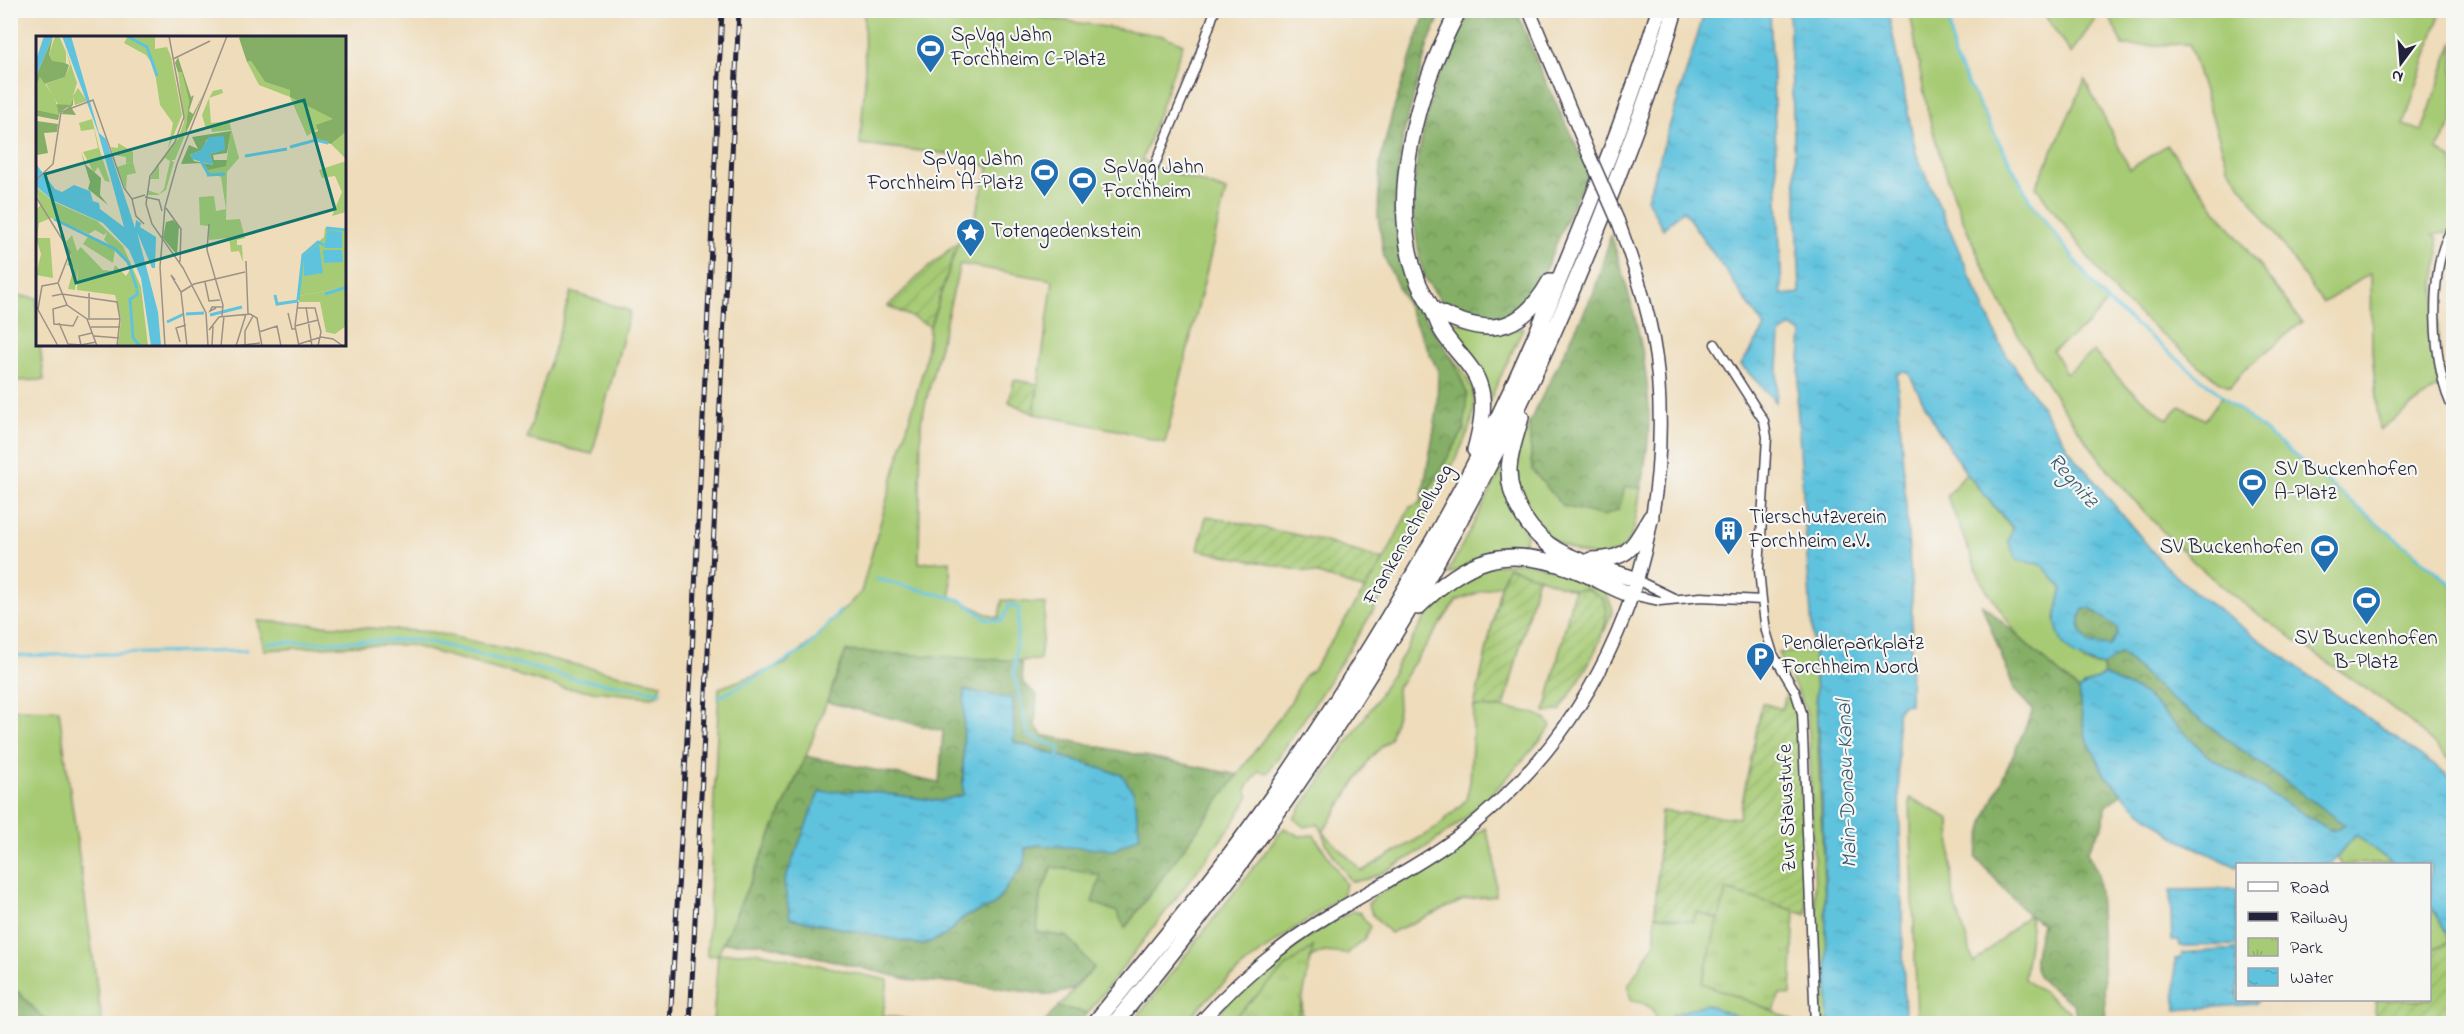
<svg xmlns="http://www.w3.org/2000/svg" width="2464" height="1034" font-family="'Indie Flower',sans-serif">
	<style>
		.grass { fill: #a7cb74; stroke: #647658; stroke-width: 1.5 }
		.forest { fill: url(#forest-crowns); stroke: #546850; stroke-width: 1.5; fill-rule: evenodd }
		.park { fill: url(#park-tufts); stroke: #647658; stroke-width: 1.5 }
		.garden { fill: url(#garden-furrows); stroke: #647658; stroke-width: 1.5 }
		.water { fill: url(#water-ripples); stroke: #41728c; stroke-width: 1.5; fill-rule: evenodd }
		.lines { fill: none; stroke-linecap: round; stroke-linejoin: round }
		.stream { stroke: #60c3de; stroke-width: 3 }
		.minor-casing { stroke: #413e4e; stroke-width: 11 }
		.secondary-casing { stroke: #413e4e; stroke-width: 15 }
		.motorway-casing { stroke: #413e4e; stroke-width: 18 }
		.minor { stroke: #fff; stroke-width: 8 }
		.secondary { stroke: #fff; stroke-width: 12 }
		.motorway { stroke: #fff; stroke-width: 15 }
		.rail-casing { stroke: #22223b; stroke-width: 5 }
		.rail { stroke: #f6f6f2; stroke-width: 3; stroke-dasharray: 9; stroke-linecap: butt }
		.secondary-bridge-casing { stroke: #413e4e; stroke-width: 15; stroke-linecap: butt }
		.secondary-bridge { stroke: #fff; stroke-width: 12 }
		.labels { text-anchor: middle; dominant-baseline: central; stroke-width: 4.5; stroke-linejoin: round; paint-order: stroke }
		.poi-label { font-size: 21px; fill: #22223b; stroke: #f6f6f2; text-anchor: start }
		.street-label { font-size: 21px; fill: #22223b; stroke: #f6f6f2 }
		.water-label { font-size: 22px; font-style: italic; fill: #385a74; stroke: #f6f6f2 }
		.inset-river { fill: none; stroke: #60c3de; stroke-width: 3 }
		.inset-road { fill: none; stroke: #9c9287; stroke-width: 1.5 }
		.view { fill: #0f766e; fill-opacity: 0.15; stroke: #0f766e; stroke-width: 3 }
		.inset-edge { fill: none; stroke: #22223b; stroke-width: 3 }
	</style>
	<defs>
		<pattern id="forest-crowns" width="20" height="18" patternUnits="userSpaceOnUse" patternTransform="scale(1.5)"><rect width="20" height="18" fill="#85af66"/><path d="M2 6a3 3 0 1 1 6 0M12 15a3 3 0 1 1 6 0" fill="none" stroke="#6c8e55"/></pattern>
		<pattern id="park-tufts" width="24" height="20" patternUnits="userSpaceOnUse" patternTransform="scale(1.5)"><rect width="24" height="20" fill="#a7cb74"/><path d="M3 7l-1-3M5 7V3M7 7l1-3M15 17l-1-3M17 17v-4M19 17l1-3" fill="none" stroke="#8fae65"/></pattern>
		<pattern id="garden-furrows" width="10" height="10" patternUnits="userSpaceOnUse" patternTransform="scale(1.5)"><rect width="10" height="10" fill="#a7cb74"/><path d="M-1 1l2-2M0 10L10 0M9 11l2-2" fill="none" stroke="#8fae65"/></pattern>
		<pattern id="water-ripples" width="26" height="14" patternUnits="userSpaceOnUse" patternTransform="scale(1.5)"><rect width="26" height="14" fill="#60c3de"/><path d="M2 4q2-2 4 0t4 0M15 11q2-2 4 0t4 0" fill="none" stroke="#53a7bf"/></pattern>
	</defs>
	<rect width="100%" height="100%" fill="#f6f6f2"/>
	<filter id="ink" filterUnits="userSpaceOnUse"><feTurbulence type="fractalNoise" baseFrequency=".0167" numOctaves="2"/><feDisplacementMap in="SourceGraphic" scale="12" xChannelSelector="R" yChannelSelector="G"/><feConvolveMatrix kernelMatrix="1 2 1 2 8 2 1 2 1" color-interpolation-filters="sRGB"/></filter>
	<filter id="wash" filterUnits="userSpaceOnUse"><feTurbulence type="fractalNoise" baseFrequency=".008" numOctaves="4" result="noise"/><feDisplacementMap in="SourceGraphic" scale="24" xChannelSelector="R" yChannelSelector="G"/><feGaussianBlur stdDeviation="1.35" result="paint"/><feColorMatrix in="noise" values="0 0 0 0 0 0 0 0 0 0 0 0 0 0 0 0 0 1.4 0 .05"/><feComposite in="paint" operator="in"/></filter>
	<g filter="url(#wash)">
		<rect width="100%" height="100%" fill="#eedcba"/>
		<path class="grass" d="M864 11H1002L1164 36 1183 44 1142 160C1169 173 1198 180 1226 191L1165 443 1122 431 1034 414 1053 280 960 264 921 422 919 563 950 561 951 597C970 602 980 614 999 618L1002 600 1046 604 1040 660 1004 661 846 651 806 756 718 954 757 952 888 980 883 1015 926 1023H713L718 955 707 956 719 688 785 664 812 641 861 592 924 367 930 326 958 242 970 233 989 167 948 154 860 144 865 81Z
			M1910 11H1948L1954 57 2031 202 2108 302 2085 327 2053 350 2066 373 2094 352 2125 385 2167 419 2180 406 2205 420 2222 396 2453 586V763C2437 747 2421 731 2404 717 2336 663 2258 622 2194 562 2070 446 1974 284 1930 120 1921 84 1916 47 1910 11Z
			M2042 11H2101L2071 54Z
			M2107 11H2441L2404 125 2422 131 2453 42V122L2437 149 2453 160V227L2449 232 2433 235 2438 239 2439 257 2435 282 2442 384 2379 430 2372 352 2371 273 2323 303 2228 167 2189 44 2123 46Z
			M2085 80 2130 169 2167 145 2302 322 2243 371 2230 387 2215 379 2118 297 2036 187Z
			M571 292 630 311 592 454 527 439Z
			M10 295 37 298 38 345H40L44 380 11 381Z
			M1445 320 1504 331 1523 328 1488 404 1441 325Z
			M1453 359C1464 371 1471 382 1474 399 1480 432 1421 513 1410 551 1364 626 1318 701 1267 773L1259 771 1246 789 1249 797 1232 825 1088 1013 1058 1007 1094 968 1037 933 1040 896 1052 866 1101 875 1125 928 1290 703 1305 675 1313 670 1384 560 1410 507 1421 503 1467 394Z
			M1529 423 1532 470 1641 488C1637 505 1637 537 1622 549 1594 570 1542 539 1526 514 1521 505 1515 486 1513 475 1510 458 1522 438 1529 423Z
			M1503 467 1527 531 1522 552 1447 574Z
			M1966 473 2062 588 2055 619 2085 663 2103 666 2104 675 2078 690 2018 636 1982 583 1947 496Z
			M1525 562C1544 566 1587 577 1601 589 1608 594 1610 603 1613 610L1604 632 1606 607 1587 589 1574 590 1508 567 1501 584 1456 601 1397 688 1398 710 1390 739 1371 757 1323 832 1362 871 1435 829 1466 800 1470 782 1474 707C1492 708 1545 707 1551 727 1504 784 1464 828 1398 864 1382 873 1370 881 1351 881L1326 844 1323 832 1318 824 1305 827 1294 818 1372 707 1440 593C1469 569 1489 564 1525 562Z
			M258 621 432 632 661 684 659 695 652 697 563 688 409 645H359L264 650Z
			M1814 651 1830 1023H1820L1809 731 1806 709 1778 653Z
			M11 709 59 710 102 1023H48L11 985Z
			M1910 798 1950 819 1952 893 1974 963 2028 915 2031 927 2024 979 2069 1011 2070 1023H1917Z
			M1284 828 1299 836 1314 835 1346 884 1343 895C1288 934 1229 970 1185 1023L1132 1024Z
			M1485 828 1495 859 1496 896 1466 899 1390 933 1373 915 1368 904 1376 896 1427 866Z
			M2356 835 2393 864H2341L2337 857Z
			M2430 906 2441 921 2450 941 2430 950Z
			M1353 911 1360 913 1370 927 1364 939 1347 954 1324 952 1303 961 1302 1023 1210 1024 1233 996 1324 925Z
			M1696 912 1719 919 1702 983 1774 1011 1796 1023H1744L1745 1020 1672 1015 1669 1023H1657C1654 1008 1647 1002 1631 1001L1628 986 1655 942V915L1693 922Z"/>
		<path class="forest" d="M1426 11H1442L1428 44 1403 136 1394 206 1402 261 1423 315 1453 359 1467 394 1464 430 1421 503 1437 412 1438 371 1384 257 1378 216 1380 162 1392 114Z
			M1468 11H1517L1540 69 1589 173 1572 206 1533 299 1504 319 1487 321 1453 312 1443 304 1426 280 1420 261 1413 215 1414 187 1417 160 1433 90 1444 59Z
			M1611 235C1630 296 1650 359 1649 424 1649 445 1644 467 1641 488L1625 487 1619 509 1604 516 1563 506 1532 470 1529 423 1594 292Z
			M1981 603 2078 690 2085 735 2105 775 2122 793 2105 807 2104 823 2087 852 2098 873 2106 1023H2077L2074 1004C2028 972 2030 977 2042 923L2028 915 1976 858 1985 818 2033 710 2015 691Z
			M2091 608 2117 628V634L2110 646 2089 644C2079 630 2076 624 2084 609Z
			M846 651 1021 661 1023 683 1037 695 1035 725 1042 735 1238 775 1125 928 1117 912 1092 902 1101 875 1052 867 1040 896 1037 932 1068 937 1094 968 1071 990 1050 995 962 983 915 981 761 943H723L806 756 939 783 943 731 827 702ZM964 690 1014 742 1122 775 1038 845 1025 849V863L994 905 964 917 946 935 923 945 790 918 867 791 940 801 963 795Z
			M2121 653 2166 695 2346 825 2332 831 2209 757 2144 694 2104 675 2103 666Z
			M10 985H11L48 1023H11Z
			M1058 1007 1088 1013 1079 1023H1044Z"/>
		<path class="park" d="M1726 890 1795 910 1791 995 1780 994 1774 1011 1702 983Z
			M1313 947 1302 1002 1295 1023H1228L1288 965Z"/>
		<path class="garden" d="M958 242 930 326 888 306 923 272Z
			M1014 380 1038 384 1034 414 1009 402Z
			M1206 516 1312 538 1384 560 1365 590 1318 574 1198 550Z
			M1508 567 1538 577 1504 708 1474 707 1501 584Z
			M1587 589C1592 592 1599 595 1603 599 1620 623 1573 689 1560 711L1545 712 1574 590Z
			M1787 691 1790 692 1798 715 1807 914 1726 890 1719 919 1696 912 1693 922 1655 915 1661 811 1739 818 1762 703 1782 709Z
			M2450 941C2456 969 2450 995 2452 1023L2374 1024 2376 1000H2430V950Z"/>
		<path class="water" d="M1705 11H1770L1782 295 1800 293 1789 11H1888L1916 153 2001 346 2073 455 2163 564 2195 593 2453 779V954L2445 930 2430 906V864H2393L2356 835 2331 864H2238L2237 867 2179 840 2134 806 2105 775 2085 735 2078 690 2104 675 2144 694 2209 757 2332 831 2345 825 2166 695 2121 653 2103 666C2077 661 2058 649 2056 621 2055 611 2060 598 2062 588L2042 565 2017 560 2008 541 2013 528 1966 473 1936 426 1908 372 1903 371 1897 375 1912 597 1910 704 1902 705 1897 713 1905 1023H1829L1821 767 1797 403 1802 333 1790 326 1780 335 1776 402 1741 365 1765 328 1683 210 1663 229 1647 199ZM2091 608 2117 628V634L2110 646 2089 643C2079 630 2076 624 2084 609Z
			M964 690 1013 699 1014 742 1122 775 1134 793 1140 836 1114 850 1038 845 1025 849V863L994 905 964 917 946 935 923 945 790 918 784 882 819 792 867 791 939 801 963 795Z
			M2237 889V945L2180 946 2179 941H2172L2170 890Z
			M2237 949 2238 1000H2258L2255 1004 2176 1010 2175 959 2181 958 2182 953Z
			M1705 1004 1746 1020 1744 1023H1669L1672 1015Z"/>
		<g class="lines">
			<path class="stream" d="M1948 10 1954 57 2031 202 2104 299 2454 586
				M877 579 961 600 987 619 1002 621 1009 605 1019 608 1014 674 1028 735 1060 748 1059 756
				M267 643 411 640 434 643 577 679 661 692
				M10 656 246 651
				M719 696 724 695 805 650 840 611"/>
		</g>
	</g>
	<g filter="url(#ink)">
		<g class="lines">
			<defs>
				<path id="minor" d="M1149 179 1195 69 1215 10
					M2454 227C2426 259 2432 375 2454 410
					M1715 344 1764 421 1767 437 1759 569 1762 600
					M1637 580 1674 598
					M1632 595 1660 601 1701 597 1762 600 1766 631 1773 654 1795 691 1802 713 1815 1024"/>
				<path id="secondary" d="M1529 10 1587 150
					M1199 1024C1237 981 1282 944 1331 914 1372 889 1417 867 1456 838 1602 727 1672 559 1658 377 1654 324 1636 270 1618 221"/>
				<path id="motorway" d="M1459 10C1418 86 1385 198 1418 282 1422 292 1428 300 1433 310 1436 317 1438 324 1442 331 1453 350 1474 365 1480 387 1486 406 1480 431 1475 450
					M1432 309C1485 336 1519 337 1550 281
					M1521 417C1517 434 1509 453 1509 471 1509 502 1531 536 1559 551 1582 564 1611 571 1637 580
					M1591 560C1630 559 1632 548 1651 517
					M1418 607C1469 558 1504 544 1573 569 1593 576 1611 588 1632 595
					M1094 1024C1156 948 1219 873 1275 793 1351 683 1423 564 1484 446 1523 369 1556 289 1588 209 1614 144 1639 78 1659 10
					M1114 1024C1318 781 1486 510 1603 215 1629 147 1655 80 1675 10"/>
			</defs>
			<use href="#minor" class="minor-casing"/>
			<use href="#secondary" class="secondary-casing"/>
			<use href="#motorway" class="motorway-casing"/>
			<use href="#minor" class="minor"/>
			<use href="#secondary" class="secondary"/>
			<use href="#motorway" class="motorway"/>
			<defs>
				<path id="rail" d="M670 1024 692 654 722 10
					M690 1024 739 10"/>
			</defs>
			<use href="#rail" class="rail-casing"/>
			<use href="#rail" class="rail"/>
			<defs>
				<path id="secondary-bridge" d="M1587 150 1618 221"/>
			</defs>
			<use href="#secondary-bridge" class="secondary-bridge-casing"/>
			<use href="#secondary-bridge" class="secondary-bridge"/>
		</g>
	</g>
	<defs>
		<symbol id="stadium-pin" viewBox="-11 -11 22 30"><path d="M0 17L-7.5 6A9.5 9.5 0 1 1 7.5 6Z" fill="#1f6fb2" stroke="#f6f6f2"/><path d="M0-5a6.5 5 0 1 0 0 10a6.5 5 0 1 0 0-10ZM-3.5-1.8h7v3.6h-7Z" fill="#fff"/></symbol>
		<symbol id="sight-pin" viewBox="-11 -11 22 30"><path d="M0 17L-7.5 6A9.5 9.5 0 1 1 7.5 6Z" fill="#1f6fb2" stroke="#f6f6f2"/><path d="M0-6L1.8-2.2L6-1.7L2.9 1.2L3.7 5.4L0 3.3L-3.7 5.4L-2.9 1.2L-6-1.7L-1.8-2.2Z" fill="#fff"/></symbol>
		<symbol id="building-pin" viewBox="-11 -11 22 30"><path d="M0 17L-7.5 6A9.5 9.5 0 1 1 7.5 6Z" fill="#1f6fb2" stroke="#f6f6f2"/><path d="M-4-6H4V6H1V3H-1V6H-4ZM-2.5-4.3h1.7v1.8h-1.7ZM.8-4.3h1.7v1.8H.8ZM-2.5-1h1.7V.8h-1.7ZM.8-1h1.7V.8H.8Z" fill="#fff"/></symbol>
		<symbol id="parking-pin" viewBox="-11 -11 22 30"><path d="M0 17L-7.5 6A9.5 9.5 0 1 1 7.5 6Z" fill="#1f6fb2" stroke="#f6f6f2"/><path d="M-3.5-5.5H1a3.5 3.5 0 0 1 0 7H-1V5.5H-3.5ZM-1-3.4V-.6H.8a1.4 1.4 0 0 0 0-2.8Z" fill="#fff"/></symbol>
	</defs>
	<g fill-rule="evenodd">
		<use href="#stadium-pin" x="914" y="32" width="33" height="45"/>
		<use href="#stadium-pin" x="1028" y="156" width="33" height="45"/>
		<use href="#stadium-pin" x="1066" y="164" width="33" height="45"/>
		<use href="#sight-pin" x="954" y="216" width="33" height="45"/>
		<use href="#stadium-pin" x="2236" y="466" width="33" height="45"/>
		<use href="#building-pin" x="1712" y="514" width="33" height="45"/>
		<use href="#stadium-pin" x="2308" y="532" width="33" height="45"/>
		<use href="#stadium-pin" x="2350" y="584" width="33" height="45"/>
		<use href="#parking-pin" x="1744" y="640" width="33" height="45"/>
	</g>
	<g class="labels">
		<g class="poi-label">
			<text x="951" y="36">SpVgg Jahn<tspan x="951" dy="24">Forchheim C-Platz</tspan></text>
			<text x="1023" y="160" text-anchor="end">SpVgg Jahn<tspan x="1023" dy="24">Forchheim A-Platz</tspan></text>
			<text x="1103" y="168">SpVgg Jahn<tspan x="1103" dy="24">Forchheim</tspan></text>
			<text x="991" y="232">Totengedenkstein</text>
			<text x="2274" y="470">SV Buckenhofen<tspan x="2274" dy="24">A-Platz</tspan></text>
			<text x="1749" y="518">Tierschutzverein<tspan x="1749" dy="24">Forchheim e.V.</tspan></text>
			<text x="2303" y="548" text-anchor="end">SV Buckenhofen</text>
			<text x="2366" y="639" text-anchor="middle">SV Buckenhofen<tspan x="2366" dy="24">B-Platz</tspan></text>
			<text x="1782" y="644">Pendlerparkplatz<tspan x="1782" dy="24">Forchheim Nord</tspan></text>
		</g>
		<g class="street-label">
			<text transform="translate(1409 535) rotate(-60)">Frankenschnellweg</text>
			<text transform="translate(1788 808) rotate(-92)">Zur Staustufe</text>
		</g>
		<g class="water-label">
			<text transform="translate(2072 481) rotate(49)">Regnitz</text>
			<text transform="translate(1848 784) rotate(-92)">Main-Donau-Kanal</text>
		</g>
	</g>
	<g transform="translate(36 36)">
		<rect width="310" height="310" fill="#eedcba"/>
		<path d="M30 14 41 47 37 60 42 52 51 65 39 69 37 61 36 69 23 70 10 48 29 41 34 29ZM215 25 229 46 255 54 254 61 298 83 271 100 254 61 223 49 211 26ZM146 35 153 63 149 99 139 124H135L138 126 130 154 122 159H113L111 157V154L123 158 128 153 134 125 129 122 123 129V143H114L121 129 142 103 148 86 142 36ZM186 53 187 57 173 62 175 87 193 85 203 122 191 136 190 184 204 183 209 202 201 204V209H206L207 226 203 215 195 216 193 202 173 204 172 190 164 189 163 161 178 160 180 175 190 173 185 141 177 138 171 141 170 134 190 129 195 94 176 96 175 92 170 93 166 79 173 62 177 55ZM56 83 63 112 74 146 69 145 62 131 58 137 47 116 62 112 58 93 45 95 43 87ZM310 96H311V124L295 108ZM82 107 97 116V126L90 128V121L77 119 75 111 82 112ZM310 125V176L296 180 306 156 299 140 286 142 283 134ZM0 151 18 166 61 185 87 210 105 251 112 310H82L85 283 79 259 41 254 42 232 39 254 32 253 38 231 31 229 35 221 30 206 36 199 41 215 45 211 67 234 77 235 79 229 90 240 95 233 92 226 68 204 71 196 68 199 59 194 53 198 15 182 3 187 1 202H14L17 242 0 239 5 218 0 202V173L4 170ZM289 192 310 194V251L263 260 267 219 288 201ZM53 199 79 214 77 227 47 208Z" fill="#a7cb74"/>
		<path d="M17 0 13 19 33 29 29 41 0 51V40ZM206 0H310V96L295 108 279 104 276 97 282 95 280 89 297 83 254 61V54L229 46 215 25 211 26 203 2ZM142 21 155 61 158 59 153 75 157 78 170 53 149 99 153 64 146 36H142L139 27ZM37 62V69L35 71 40 79 25 78 34 70 24 76 22 84 1 80 0 67 35 69ZM1 85 22 88 21 96 8 97 12 117 1 119ZM195 95 191 117 177 119 178 124H191L190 130 172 134 167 127 145 128 153 109 162 113 156 101ZM171 103 184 115 174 118 177 129 158 125 154 119 166 114ZM45 116 50 129 65 142 64 159 72 169 52 153 54 146ZM137 184 143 190 141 219 127 202 130 186Z" fill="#85af66" fill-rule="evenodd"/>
		<path d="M19 0H23L30 16V27L16 25 13 19ZM92 0H119V13L131 11 135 21 146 79 132 113 137 87 124 69 118 30 110 19 88 7ZM4 41 19 62 23 79 0 74V49Z" fill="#a7cb74"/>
		<path d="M97 126 100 137 91 139 90 154 81 131ZM310 251V290L299 298 290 296 284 266H263V260Z" fill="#a7cb74"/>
		<path d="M8 0H17L0 40V24ZM26 0H35L63 97 70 103 99 192 100 184 105 187 104 191 120 201 119 232H116L101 196 122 276 125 310H115L105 242 93 214 67 187 16 164 0 150V128L19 153 26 156 38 149 54 155 57 165 28 156 63 167 64 173 88 191 62 96ZM188 100 189 114 174 118 177 129 156 123 154 119 165 114 173 101ZM291 194 306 196V212H288ZM283 208 287 237 268 240V220ZM287 214H306L307 226 288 227Z" fill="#60c3de"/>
		<path class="inset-river" d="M91 0 111 11 121 40M254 111 280 104 292 107M209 120 251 113M165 125 173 139 189 138M18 183 79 213 92 226 101 253M290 192 311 194M101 254V259L94 263 97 302 104 310M289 258 311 251M239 259 241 268 262 265M262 264 267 219 282 206 288 209M150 278 168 277M174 279 206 271M131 286 148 278"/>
		<path class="inset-road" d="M133 0 148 81 139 106 114 140 110 168 116 188 147 232 170 277 172 310M137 23 174 5M0 144 17 128 25 76 57 64 88 152 96 163 109 159M0 161 34 216 22 247M109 161 123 164 126 175M96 163 100 180 108 188M130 172 145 193 144 226M173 188 171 214 187 269 186 280M210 225 212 278M139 244 135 239 145 256 151 310M169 246 173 265 184 264M22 247 31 269 51 283 61 310M145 256 158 248 209 236M16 260 26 258 81 266 84 283 81 310M262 266 259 290 263 310M31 269 17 273 18 288 37 290 42 280M0 270 22 310M270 271 276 310M180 272 174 275 176 271H187M261 272H279L285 296 282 310M2 273 6 250 22 247M252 277 256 293H260M53 282V257M51 283H84M23 287 32 308 45 309M259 290 282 284M55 291H84M173 294 183 281 214 278 221 282 226 310M223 296 241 290 245 310M56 297 43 300 45 309 60 306M58 300 83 302M144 306 140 292 150 289M263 308 285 301 297 303 307 310M209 309V295L217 280M129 310 124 231 129 171 141 128 191 0M176 310 177 290M185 310 188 280M199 310 224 307M200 310 210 278"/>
		<path class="view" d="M268 64 299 173 40 247 9 138Z"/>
		<rect width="310" height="310" class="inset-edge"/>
	</g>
	<rect width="2464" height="1034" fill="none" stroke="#f6f6f2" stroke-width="36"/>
	<rect x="2236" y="863" width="195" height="138" fill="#f6f6f2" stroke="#a1a1a9" stroke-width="1.5"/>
	<rect x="2248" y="882" width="30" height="9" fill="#ffffff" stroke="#a1a1a9" stroke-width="1.5"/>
	<text x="2290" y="893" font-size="18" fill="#22223b">Road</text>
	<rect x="2248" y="912" width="30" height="9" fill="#22223b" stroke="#a1a1a9" stroke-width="1.5"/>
	<text x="2290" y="923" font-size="18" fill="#22223b">Railway</text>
	<rect x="2248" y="938" width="30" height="18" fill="url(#park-tufts)" stroke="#a1a1a9" stroke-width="1.5"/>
	<text x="2290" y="953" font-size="18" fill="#22223b">Park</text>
	<rect x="2248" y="968" width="30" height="18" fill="url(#water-ripples)" stroke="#a1a1a9" stroke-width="1.5"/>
	<text x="2290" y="983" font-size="18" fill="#22223b">Water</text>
	<g transform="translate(2401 63) rotate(196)" stroke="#f6f6f2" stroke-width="4.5" paint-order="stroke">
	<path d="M0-4.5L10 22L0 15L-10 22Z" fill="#22223b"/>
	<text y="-9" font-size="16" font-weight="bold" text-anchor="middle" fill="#22223b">N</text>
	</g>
</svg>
